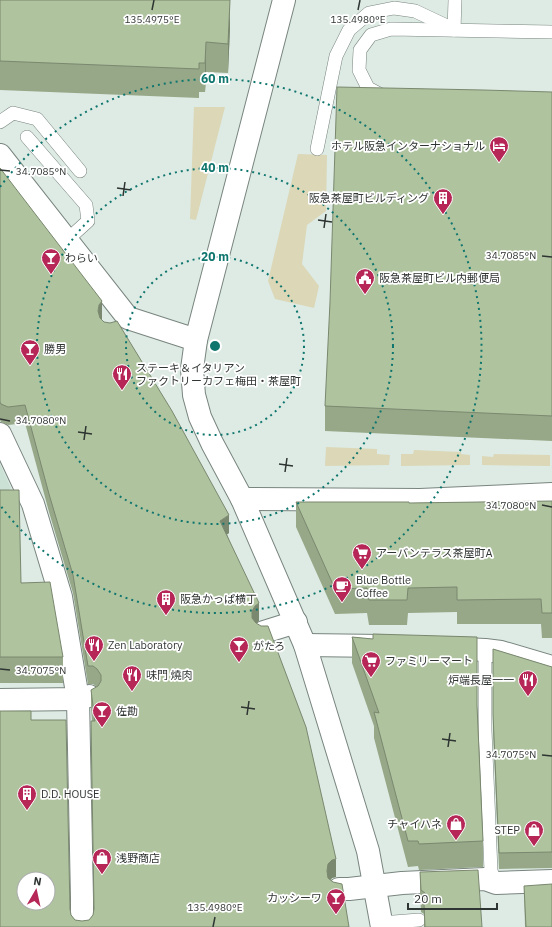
<svg xmlns="http://www.w3.org/2000/svg" width="552" height="927" font-family="'IBM Plex Sans','Noto Sans JP',sans-serif">
<rect width="100%" height="100%" fill="#ddebe4"/>
<path fill="#cce1d6" d="M0,464L11,488L3,496H0Z"/>
<g fill="#dcd7b7">
<path d="M194,107H225L196,220L190,219Z"/>
<path d="M298,154L327,155L326,211L307,225L302,264L319,286L314,308L275,299L268,281Z"/>
<path d="M326,447L377,449V454L390,455L389,465L325,466Z"/>
<path d="M414,450L461,452V454L470,455V465L401,466V454H413Z"/>
<path d="M494,454L550,455V466L482,465V456L493,457Z"/>
</g>
<g fill="none" stroke-linecap="round" stroke-linejoin="round">
<g stroke="#79857f" stroke-width="14">
<g id="service">
<path d="M454,30L455,0"/>
<path d="M383,96L368,88L359,70L360,50L371,35L391,29L552,32"/>
<path d="M0,122L13,113L37,119L80,171"/>
<path d="M27,137L86,205L88,221L67,240"/>
<path d="M317,149L336,56L349,30L369,13L394,8L415,11L449,27"/>
<path d="M485,650V730L491,871L496,883"/>
<path d="M381,923L419,920"/>
</g>
</g>
<g stroke="#79857f" stroke-width="24">
<g id="minor">
<path d="M0,155L128,318L196,340L284,0"/>
<path d="M0,434L33,504L61,597L78,699L82,899V927"/>
<path d="M242,499L420,500L552,494"/>
<path d="M264,632L296,622"/>
<path d="M305,645L382,646"/>
<path d="M446,648L485,650L501,652L552,667"/>
<path d="M0,700L78,699L89,696"/>
<path d="M339,889H349L402,883L485,879L496,883L552,881"/>
</g>
</g>
<g stroke="#79857f" stroke-width="24">
<path id="tertiary" d="M196,340L192,369L194,395L200,417L212,443L242,499L305,645L368,851L382,927"/>
</g>
<use href="#service" stroke="#fff" stroke-width="13"/>
<use href="#minor" stroke="#fff" stroke-width="22"/>
<use href="#tertiary" stroke="#fff" stroke-width="22"/>
</g>
<g fill="#96a888">
<path d="M0,0L230,28L228,73L206,72L205,92H199V98L0,90Z"/>
<path d="M552,92V441L325,431V406Z"/>
<path d="M0,168L102,319V320L229,533L227,534L259,621L256,623L336,877L332,878L331,880L349,927H0L31,720L71,915L75,920L82,921L89,920L93,915L94,910L91,738V721H92L91,708V690L97,687L93,684H88L73,593L49,512L25,423L8,425L1,422L0,420Z"/>
<path d="M0,490L21,583L63,657V683H0Z"/>
<path d="M552,501V638H542L541,624H457V612L408,613L407,625H369L367,613L335,614L296,527V502L409,503Z"/>
<path d="M373,634L477,705L483,841V867L419,870L418,866L408,867L374,738V726L352,663V637L373,639Z"/>
<path d="M493,649L552,667V868L499,869L493,730Z"/>
<path d="M420,872L482,927H424V914L421,912L420,895Z"/>
<path d="M524,886L552,927H525Z"/>
</g>
<g fill="#7a886f">
<path d="M230,0V28L228,73V44Z"/>
<path d="M206,42V72L205,92V63Z"/>
<path d="M102,301V319L99,323L98,311L99,305Z"/>
<path d="M229,515V533L220,539V521Z"/>
<path d="M259,603V621L255,624L252,629V611L255,606Z"/>
<path d="M336,859V877L332,878L328,882L327,871L328,864L332,860Z"/>
</g>
<g fill="#aec39e" stroke="#7a886f" fill-rule="evenodd">
<path d="M0,0H230L228,44L206,42L205,63H199V69L0,61Z"/>
<path d="M337,87L483,90L552,92V416L325,406L330,302Z"/>
<path d="M0,168L102,301L99,305L98,311L100,318L104,322L110,323L117,321L172,411L229,515L220,521L259,603L255,606L252,611V618L256,623L261,626H268L306,727L336,859L332,860L328,864L327,871L328,878L333,882L342,884L349,927H0V711H31V720H66L70,909L71,915L75,920L82,921L89,920L93,915L94,909L91,721H95L91,690L98,686L101,681V675L97,669L93,666H88L73,575L49,494L25,405L8,407L1,404L0,402ZM24,879H48V903H24Z"/>
<path d="M0,490H19L21,583L50,582L63,657H0Z"/>
<path d="M552,501V613H542L541,599L457,600V587L408,588L407,600H369L367,588L335,589L296,502H409V503Z"/>
<path d="M373,634L477,637V705L483,841L419,844L418,841H408L374,712L379,713L352,637L373,639Z"/>
<path d="M493,649L552,667V852L499,853L493,714Z"/>
<path d="M478,870L482,927H425L424,904L426,901L427,897L425,893L421,890L420,872Z"/>
<path d="M552,884V927H526L524,886Z"/>
</g>
<path fill="none" stroke="#2f3532" stroke-width="1.5" d="M152,10L154,0M358,10L360,0M0,170L10,171M117,188L131,190M123,196L125,182M318,220L332,222M324,228L326,214M542,256L552,257M0,419L10,421M78,432L92,434M84,440L86,426M279,464L293,466M285,472L287,458M542,505L552,507M0,669L10,670M241,707L255,709M247,715L249,701M442,739L456,741M448,747L450,733M542,755L552,756M213,927L215,917"/>
<g fill="none" stroke="#0f766e" stroke-width="2" stroke-dasharray="2 4">
<circle cx="215" cy="346" r="89"/>
<circle cx="215" cy="346" r="178"/>
<path d="M0 187A267 267 0 1 1 0 505"/>
</g>
<defs>
<g id="hotel-pin" transform="scale(1)"><path d="M0 17L-7.5 6A9.5 9.5 0 1 1 7.5 6Z" fill="#b62757" stroke="#fff"/><path d="M-6-4.5h1.5V1H6V5H4.5V3h-9V5H-6ZM-4 0a1.8 1.8 0 1 1 3.6 0ZM.5 0V-2.5h3Q6-2.5 6 0Z" fill="#fff"/></g>
<g id="building-pin" transform="scale(1)"><path d="M0 17L-7.5 6A9.5 9.5 0 1 1 7.5 6Z" fill="#b62757" stroke="#fff"/><path d="M-4-6H4V6H1V3H-1V6H-4ZM-2.5-4.3h1.7v1.8h-1.7ZM.8-4.3h1.7v1.8H.8ZM-2.5-1h1.7V.8h-1.7ZM.8-1h1.7V.8H.8Z" fill="#fff"/></g>
<g id="bar-pin" transform="scale(1)"><path d="M0 17L-7.5 6A9.5 9.5 0 1 1 7.5 6Z" fill="#b62757" stroke="#fff"/><path d="M-6-5H6L.8 .8V4.5H3.5V6h-7V4.5H-.8V.8Z" fill="#fff"/></g>
<g id="civic-pin" transform="scale(1)"><path d="M0 17L-7.5 6A9.5 9.5 0 1 1 7.5 6Z" fill="#b62757" stroke="#fff"/><path d="M-.6-6.5H3V-4.5H.6V-3L4-1V1h2V6H-6V1h2V-1L-.6-3ZM-1.2 2.5V6h2.4V2.5Z" fill="#fff"/></g>
<g id="restaurant-pin" transform="scale(1)"><path d="M0 17L-7.5 6A9.5 9.5 0 1 1 7.5 6Z" fill="#b62757" stroke="#fff"/><path d="M-5-6h1v4h1v-4h1v4h1v-4h1v5L-1.5 .5V6h-2V.5L-5-1ZM5-6V6H3V1.5H1.5Q1.5-4 5-6Z" fill="#fff"/></g>
<g id="supermarket-pin" transform="scale(1)"><path d="M0 17L-7.5 6A9.5 9.5 0 1 1 7.5 6Z" fill="#b62757" stroke="#fff"/><path d="M-6-5.5h2.5l.6 2H6L4.5 2H-2.5L-4.4-4H-6ZM-1.5 3.2a1.3 1.3 0 1 0 .1 0ZM3 3.2a1.3 1.3 0 1 0 .1 0Z" fill="#fff"/></g>
<g id="cafe-pin" transform="scale(1)"><path d="M0 17L-7.5 6A9.5 9.5 0 1 1 7.5 6Z" fill="#b62757" stroke="#fff"/><path d="M-5.5-4.5H6V0H3Q3 3.5 0 3.5H-2.5Q-5.5 3.5-5.5 0ZM3-3.2v2h1.7v-2ZM-6 4.5H4V6H-6Z" fill="#fff"/></g>
<g id="shop-pin" transform="scale(1)"><path d="M0 17L-7.5 6A9.5 9.5 0 1 1 7.5 6Z" fill="#b62757" stroke="#fff"/><path d="M-5-2.5h2.3a2.7 3.5 0 0 1 5.4 0H5L5.5 6h-11ZM-1.5-2.5h3a1.5 2.3 0 0 0-3 0Z" fill="#fff"/></g>
</defs>
<g fill-rule="evenodd">
<use href="#hotel-pin" x="499" y="146"/>
<use href="#building-pin" x="443" y="198"/>
<use href="#bar-pin" x="51" y="258"/>
<use href="#civic-pin" x="365" y="278"/>
<use href="#bar-pin" x="30" y="349"/>
<use href="#restaurant-pin" x="122" y="374"/>
<use href="#supermarket-pin" x="362" y="553"/>
<use href="#cafe-pin" x="342" y="586"/>
<use href="#building-pin" x="166" y="599"/>
<use href="#restaurant-pin" x="94" y="645"/>
<use href="#bar-pin" x="239" y="646"/>
<use href="#supermarket-pin" x="371" y="661"/>
<use href="#restaurant-pin" x="132" y="675"/>
<use href="#restaurant-pin" x="528" y="680"/>
<use href="#bar-pin" x="102" y="711"/>
<use href="#building-pin" x="27" y="794"/>
<use href="#shop-pin" x="456" y="824"/>
<use href="#shop-pin" x="534" y="830"/>
<use href="#shop-pin" x="102" y="858"/>
<use href="#bar-pin" x="336" y="898"/>
</g>
<g text-anchor="middle" dominant-baseline="central" stroke-width="3.5" stroke-linejoin="round" paint-order="stroke">
<g font-size="11" fill="#2f3532" stroke="#fff" text-anchor="start">
<text x="485" y="146" text-anchor="end">ホテル阪急インターナショナル</text>
<text x="429" y="198" text-anchor="end">阪急茶屋町ビルディング</text>
<text x="65" y="258">わらい</text>
<text x="379" y="278">阪急茶屋町ビル内郵便局</text>
<text x="44" y="349">勝男</text>
<text x="136" y="368">ステーキ＆イタリアン<tspan x="136" dy="13">ファクトリーカフェ梅田・茶屋町</tspan></text>
<text x="376" y="553">アーバンテラス茶屋町A</text>
<text x="356" y="580">Blue Bottle<tspan x="356" dy="13">Coffee</tspan></text>
<text x="180" y="599">阪急かっぱ横丁</text>
<text x="108" y="645">Zen Laboratory</text>
<text x="253" y="646">がたろ</text>
<text x="385" y="661">ファミリーマート</text>
<text x="146" y="675">味門 燒肉</text>
<text x="514" y="680" text-anchor="end">炉端長屋一一</text>
<text x="116" y="711">佐勘</text>
<text x="41" y="794">D.D. HOUSE</text>
<text x="442" y="824" text-anchor="end">チャイハネ</text>
<text x="520" y="830" text-anchor="end">STEP</text>
<text x="116" y="858">浅野商店</text>
<text x="322" y="898" text-anchor="end">カッシーワ</text>
</g>
</g>
<g font-size="10" text-anchor="middle" fill="#2f3532" stroke="#fff" stroke-width="3.5" stroke-linejoin="round" paint-order="stroke">
<text x="152" y="23">135.4975°E</text>
<text x="358" y="23">135.4980°E</text>
<text x="41" y="175">34.7085°N</text>
<text x="511" y="259">34.7085°N</text>
<text x="41" y="424">34.7080°N</text>
<text x="511" y="509">34.7080°N</text>
<text x="41" y="674">34.7075°N</text>
<text x="511" y="758">34.7075°N</text>
<text x="215" y="911">135.4980°E</text>
</g>
<circle cx="215" cy="346" r="6" fill="#0f766e" stroke="#fff" stroke-width="2"/>
<g font-size="12" text-anchor="middle" font-weight="bold" fill="#0f766e" stroke="#fff" stroke-width="3.5" stroke-linejoin="round" paint-order="stroke">
<text x="215" y="83">60 m</text>
<text x="215" y="172">40 m</text>
<text x="215" y="261">20 m</text>
</g>
<g transform="translate(36 891) rotate(9)"><circle r="19" fill="#ffffff" stroke="#acaead"/>
<path d="M0-3L7 15L0 10L-7 15Z" fill="#b62757"/>
<text y="-6" font-size="11" font-weight="bold" text-anchor="middle" fill="#2f3532">N</text>
</g>
<path d="M408 903v6h89v-6" fill="none" stroke="#2f3532" stroke-width="2"/>
<text x="414" y="903" font-size="12" fill="#2f3532" stroke="#ffffff" stroke-width="3" paint-order="stroke">20 m</text>
</svg>
